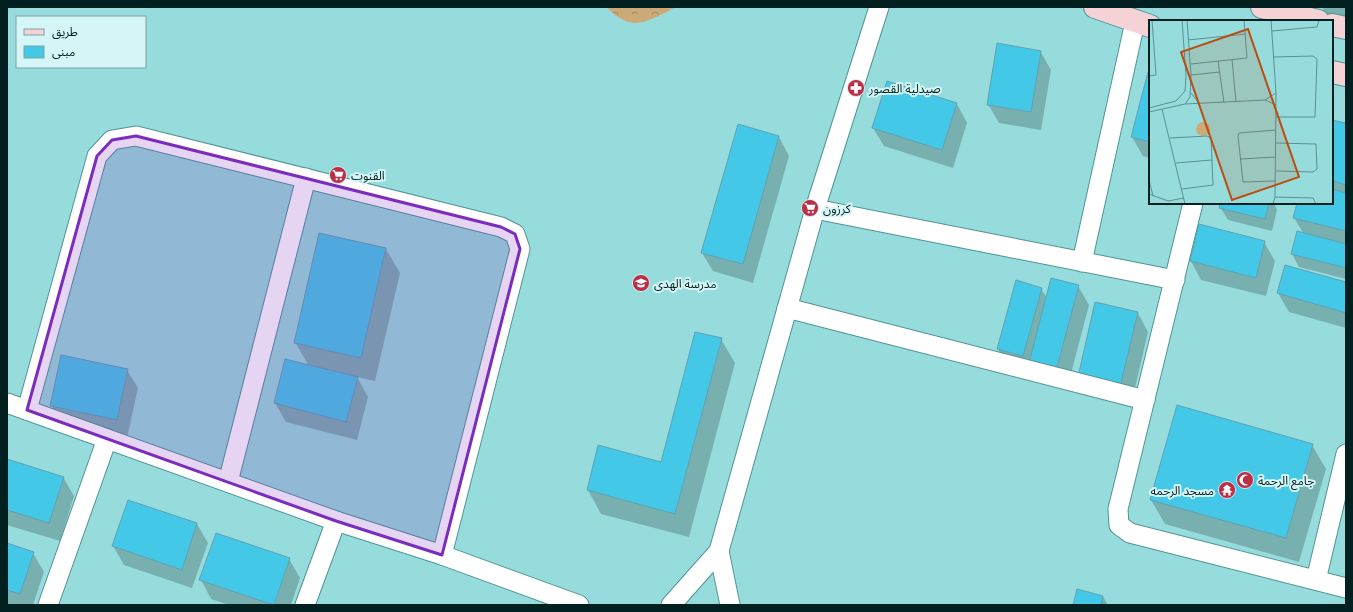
<svg xmlns="http://www.w3.org/2000/svg" width="1353" height="612" font-family="'Playfair Display','Noto Sans Arabic',serif">
<defs>
<pattern id="forest-crowns" width="20" height="18" patternUnits="userSpaceOnUse"><rect width="20" height="18" fill="#ca7"/><path d="M2 6a3 3 0 1 1 6 0M12 15a3 3 0 1 1 6 0" fill="none" stroke="#a38a61"/></pattern>
</defs>
<rect width="100%" height="100%" fill="#96dcdd"/>
<path fill="url(#forest-crowns)" d="M607,7H675C667,13 643,24 633,23C624,22 612,14 607,7Z"/>
<g fill="#0003">
<path d="M1322,7H1346V19L1326,14Z"/>
<path d="M1040,51L1051,70L1041,130L999,123L988,104Z"/>
<path d="M1150,74V158L1143,156L1132,137Z"/>
<path d="M957,104L967,123L953,168L884,146L873,128Z"/>
<path d="M1332,121L1346,124V279L1299,267L1292,254L1304,234L1294,218L1298,203H1332Z"/>
<path d="M779,137L789,156L753,283L713,271L702,253Z"/>
<path d="M1221,203H1274L1277,210L1272,231L1228,220L1220,207Z"/>
<path d="M1264,242L1275,261L1266,296L1201,280L1191,261Z"/>
<path d="M386,249L400,273L375,381L357,377L368,397L357,440L286,422L275,403L309,366L295,342Z"/>
<path d="M1346,283V328L1289,312L1278,293Z"/>
<path d="M1078,286L1089,305L1067,389L1005,362L998,349L1041,289L1047,298Z"/>
<path d="M1138,313L1148,332L1131,405L1079,376Z"/>
<path d="M721,339L735,363L689,537L601,514L588,490L599,446L662,463Z"/>
<path d="M127,370L138,388L127,438L62,424L51,405Z"/>
<path d="M1312,445L1326,469L1299,562L1165,524L1151,500Z"/>
<path d="M7,460L63,477L74,496L60,541L7,525Z"/>
<path d="M128,501L197,524L208,543L192,588L124,565L113,546Z"/>
<path d="M7,544L33,553L44,572L33,605L7,604Z"/>
<path d="M289,559L300,578L291,605H229L211,599L201,580Z"/>
<path d="M1103,597L1108,605H1074Z"/>
</g>
<g fill="#44c8e7" stroke="#62a1b2">
<path d="M997,43L1041,51L1031,112L987,105Z"/>
<path d="M1148,72L1150,73V142L1131,137Z"/>
<path d="M887,81L957,103L942,150L872,128Z"/>
<path d="M1332,120L1346,123V185L1332,181Z"/>
<path d="M738,124L779,136L743,264L701,253Z"/>
<path d="M1332,189L1346,193V231L1293,218L1297,203H1332Z"/>
<path d="M1220,203H1269L1265,219L1219,208Z"/>
<path d="M1199,224L1265,241L1256,278L1190,261Z"/>
<path d="M1297,231L1346,244V268L1291,254Z"/>
<path d="M319,233L386,248L361,358L294,343Z"/>
<path d="M1285,265L1346,282V313L1277,293Z"/>
<path d="M1051,278L1079,285L1056,371L1029,363Z"/>
<path d="M1016,280L1042,288L1023,356L997,349Z"/>
<path d="M1095,302L1138,312L1120,387L1078,377Z"/>
<path d="M695,332L722,338L675,514L587,490L598,445L661,462Z"/>
<path d="M61,355L128,369L117,420L50,406Z"/>
<path d="M285,359L358,377L346,422L274,403Z"/>
<path d="M1177,405L1313,444L1286,538L1150,500Z"/>
<path d="M7,459L64,477L49,523L7,510Z"/>
<path d="M128,500L197,523L182,570L112,546Z"/>
<path d="M216,533L290,558L274,605L199,580Z"/>
<path d="M7,543L34,552L20,594L7,590Z"/>
<path d="M1077,589L1103,596L1101,605H1073Z"/>
</g>
<g fill="none" stroke-linecap="round" stroke-linejoin="round">
<g stroke="#509495" stroke-width="21">
<g id="minor">
<path d="M1193,203L1118,509L1119,525L1130,533L1346,588"/>
<path d="M815,209L1175,280"/>
<path d="M1082,262L1135,22"/>
<path d="M787,308L1145,400"/>
<path d="M7,403L336,521L442,555L579,605"/>
<path d="M27,410L97,156L112,140L136,136L501,227L515,234L520,249L442,555"/>
<path d="M228,482L306,178"/>
<path d="M719,551L730,605"/>
<path d="M1316,580L1346,454"/>
<path d="M48,605L107,439"/>
<path d="M305,605L336,521"/>
<path d="M671,605L719,551L815,209L879,7"/>
</g>
</g>
<g stroke="#509495" stroke-width="24">
<g id="secondary">
<path d="M1095,7L1150,26"/>
<path d="M1262,7L1318,21"/>
<path d="M1332,25L1346,28"/>
<path d="M1332,72L1346,75"/>
</g>
</g>
<use href="#minor" stroke="#fff" stroke-width="19"/>
<use href="#secondary" stroke="#f4d2d5" stroke-width="22"/>
</g>
<path fill="#7b2cbf" fill-opacity="0.2" stroke="#7b2cbf" stroke-width="3" stroke-linejoin="round" d="M136,136L501,227L515,234L520,249L442,555L336,521L27,410L97,156L112,140Z"/>
<defs>
<g id="pharmacy-disc" transform="scale(0.9)"><circle r="9.5" fill="#be2d46" stroke="#d4f6f6"/><path d="M-2-6h4v4h4v4h-4v4h-4v-4h-4v-4h4Z" fill="#fff"/></g>
<g id="supermarket-disc" transform="scale(0.9)"><circle r="9.5" fill="#be2d46" stroke="#d4f6f6"/><path d="M-6-5.5h2.5l.6 2H6L4.5 2H-2.5L-4.4-4H-6ZM-1.5 3.2a1.3 1.3 0 1 0 .1 0ZM3 3.2a1.3 1.3 0 1 0 .1 0Z" fill="#fff"/></g>
<g id="school-disc" transform="scale(0.9)"><circle r="9.5" fill="#be2d46" stroke="#d4f6f6"/><path d="M0-5L7-2L0 1L-7-2ZM-4 1L0 2.5L4 1V4Q0 6-4 4Z" fill="#fff"/></g>
<g id="mosque-disc" transform="scale(0.9)"><circle r="9.5" fill="#be2d46" stroke="#d4f6f6"/><path d="M3.5-4.9A6 6 0 1 0 3.5 4.9A5 5 0 1 1 3.5-4.9Z" fill="#fff"/></g>
<g id="temple-disc" transform="scale(0.9)"><circle r="9.5" fill="#be2d46" stroke="#d4f6f6"/><path d="M0-6L5-2H3V0L6.5 2.5H4V6H1.5V3h-3V6H-4V2.5H-6.5L-3 0V-2H-5Z" fill="#fff"/></g>
</defs>
<g fill-rule="evenodd">
<use href="#pharmacy-disc" x="856" y="88"/>
<use href="#supermarket-disc" x="338" y="175"/>
<use href="#supermarket-disc" x="810" y="208"/>
<use href="#school-disc" x="641" y="283"/>
<use href="#mosque-disc" x="1245" y="480"/>
<use href="#temple-disc" x="1227" y="490"/>
</g>
<g text-anchor="middle" dominant-baseline="central" stroke-width="4" stroke-linejoin="round" paint-order="stroke">
<g font-size="12" fill="#032020" stroke="#d4f6f6" text-anchor="start">
<text x="869" y="88">صيدلية القصور</text>
<text x="351" y="175">القنوت</text>
<text x="823" y="208">كرزون</text>
<text x="654" y="283">مدرسة الهدى</text>
<text x="1258" y="480">جامع الرحمة</text>
<text x="1214" y="490" text-anchor="end">مسجد الرحمه</text>
</g>
</g>
<g transform="translate(1149 20)">
<rect width="184" height="184" fill="#96dcdd"/>
<path d="M47 109a7 7 0 1 1 14 0a7 7 0 1 1-14 0Z" fill="#ca7"/>
<path fill="none" stroke="#5b9191" stroke-width="1" d="M122,0L127,73L126,177L124,184M123,11L168,7L170,0M39,20L97,14M124,37L164,36L168,39L166,97H127M83,39L87,82M69,41L75,83M42,44L98,38L95,0M42,55L71,52M0,56L7,55L3,0M42,73L50,83M116,80L127,73M36,84L116,80L127,85M0,88L27,81L36,71L37,56L33,0M13,89L36,184M0,92L36,84L41,77L42,55L38,0M21,118L58,116L62,118L64,165L33,169M91,139L127,137M27,143L63,140M127,151L164,152L168,149L167,124L127,123M0,160L4,176M127,161L94,162L89,116L90,113L127,110M0,174L19,181L35,178M126,177L164,178L167,184"/>
<path fill="#ba4e10" fill-opacity="0.15" stroke="#ba4e10" stroke-width="2" d="M99,9L150,157L83,180L32,32Z"/>
<rect width="184" height="184" fill="none" stroke="#032020" stroke-width="2"/>
</g>
<rect width="1353" height="612" fill="none" stroke="#032020" stroke-width="16"/>
<rect x="16" y="16" width="130" height="52" fill="#d4f6f6" stroke="#80a0a0"/>
<rect x="24" y="29" width="20" height="6" fill="#f4d2d5" stroke="#80a0a0"/>
<text x="52" y="36" font-size="12" fill="#032020">طريق</text>
<rect x="24" y="46" width="20" height="12" fill="#44c8e7" stroke="#80a0a0"/>
<text x="52" y="56" font-size="12" fill="#032020">مبنى</text>
</svg>
